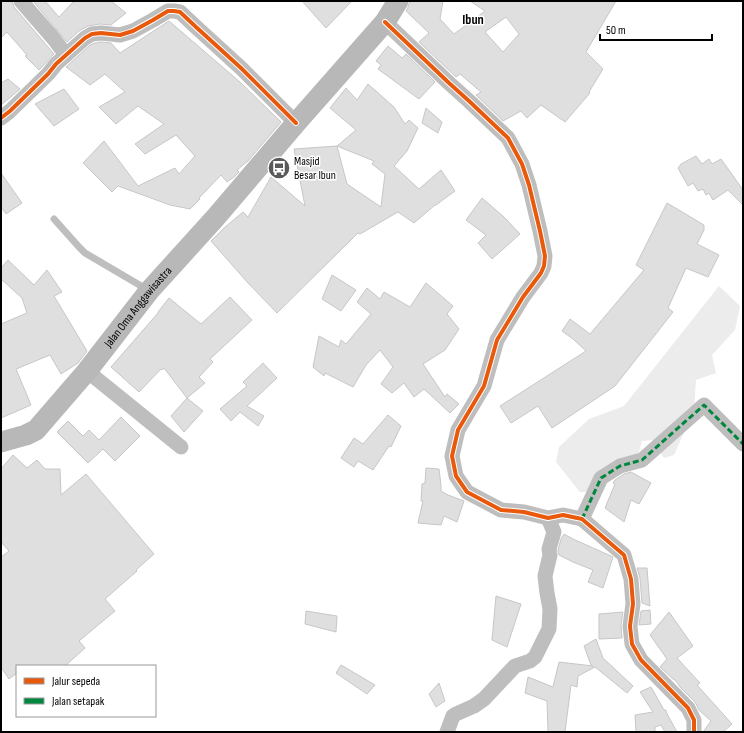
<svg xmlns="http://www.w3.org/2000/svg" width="744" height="733" font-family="'Sofia Sans Condensed',sans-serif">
<rect width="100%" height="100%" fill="#fff"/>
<path fill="#ececec" d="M719,286L740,306L735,330L712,355L716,373L696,380L694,410L674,455L664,458L652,440L642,441L635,466L588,492H580L556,462L559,447L589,419L624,406Z"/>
<g fill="#dfdfdf" stroke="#c7c7c7" fill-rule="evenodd">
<path d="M1,1H12L14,7L54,54L39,70L25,56L27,55L7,32L1,38Z"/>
<path d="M33,1H45L59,17L74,1H111L126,13L111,25L100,24L88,26L79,31L67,42Z"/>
<path d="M302,1H352L326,28Z"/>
<path d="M410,1H443L440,19L454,34L485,11L470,1H616L586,52L603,69L589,92L590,93L565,122L541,105L527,118L521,111L503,121L476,95L481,92L460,74L456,77L419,42L429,33L406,11L408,7ZM506,17L519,34L503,52L485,32Z"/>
<path d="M169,21L240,82L281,122L248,161L237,170L239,172L234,177L227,182L221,175L199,198L200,199L190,209L170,205L118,186L112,192L83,163L104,141L138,186L175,168L179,174L195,156L176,135L145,154L135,144L164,124L138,106L116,124L99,107L125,92L105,74L90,85L66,67L90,45L95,43L101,42L111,43L120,53Z"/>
<path d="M388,46L402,58L406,54L435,82L419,99L378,69L381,65L376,61Z"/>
<path d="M8,79L20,89L12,96L1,105V83Z"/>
<path d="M368,84L394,107L405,124L409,120L418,128L407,151L394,166L419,189L441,170L455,191L436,205H435L414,223L398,212L360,234L358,233L277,313L248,283L211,241L224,228L243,212L248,217L271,177L305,206L294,149L337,146L356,130L330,108L346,88L357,100ZM337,146L374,161L372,164L385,174L381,207L347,184Z"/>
<path d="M64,89L79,109L54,126L35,104Z"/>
<path d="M426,108L442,122L438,133L422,123Z"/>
<path d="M696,156L702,164L709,159L712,164L721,159L743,190V205L728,190L713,200L709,193L706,195L703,189L698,191L693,183L688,186L678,168L681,164Z"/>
<path d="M1,173L22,203L6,214L1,207Z"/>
<path d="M482,198L504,217L520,234L492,259L478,243L486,235L466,220Z"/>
<path d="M667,203L704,225V230L697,244L719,255L708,277L686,268L668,308L673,312L615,386L552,428L538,406L511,423L500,406L586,351L573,339L562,331L570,319L590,334L644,270L636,265Z"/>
<path d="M8,260L34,285L47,270L62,292L54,296L87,351L78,363L61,374L50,355L16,369L31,405L1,418V324L27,313L22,298L1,279V268Z"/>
<path d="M332,275L356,290L341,311L322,299Z"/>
<path d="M426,283L453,306L447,314L459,329L445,350L423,364L445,397L447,394L459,404L450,413L424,389L414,397L404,383L392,393L381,384L393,367L380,350L366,365L353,387L325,373L324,376L313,367L319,336L339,347L341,340L346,344L371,314L357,302L367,288L380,299L384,292L410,307Z"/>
<path d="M230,297L252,320L210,359L213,362L199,377L205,383L187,398L164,368L162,370L161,369L139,392L111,367L158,313V312L169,298L201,324Z"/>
<path d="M263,363L277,378L247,406L264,416L258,426L240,412L231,421L220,409L247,386L243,382Z"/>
<path d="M187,398L203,411L184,432L171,416Z"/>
<path d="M388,415L401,426L391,447L389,446L373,470L358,461L354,467L341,458L354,438L363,444Z"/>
<path d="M121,417L140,436L115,461L103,449L88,463L57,432L68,421L83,436L89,430L99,440Z"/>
<path d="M13,455L27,468L37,460L45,469H60L61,495L86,474L154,554L136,570L137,571L105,599L115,611L79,641L85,648L65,666H17V673L9,679L1,667V557L9,551L1,542V469Z"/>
<path d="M426,468L439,469L441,485V491L448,495L464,501L457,522L444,516L441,525L418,523L423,501H421L422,484L425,483Z"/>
<path d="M631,472L651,483L639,504L631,500L624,522L605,508L615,484L613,483L615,480L624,474Z"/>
<path d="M564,534L573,539L611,556L613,557L603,588L588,582L593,570L573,562L559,555L558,550L561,539Z"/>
<path d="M637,568H647L650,606L642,603L640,578Z"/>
<path d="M496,596L521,604L507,647L492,640Z"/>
<path d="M650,610L651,624L639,625L641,611Z"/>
<path d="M306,611L337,616L336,632L305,624Z"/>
<path d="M623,612L621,625L622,638L599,639V614Z"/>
<path d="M669,612L693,646L677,658L700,683L697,685L732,724L723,732H703L711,721L699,710L695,702L680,687L676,681L673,679L660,667L667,659L650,635Z"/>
<path d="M596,639L603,658L633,686L627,693L595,667L578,676L577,687L571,685L565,732H548L547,701L525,693L528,677L553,687L559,662L593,666L591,665L584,646Z"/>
<path d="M341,665L375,685L367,694L336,673Z"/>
<path d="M439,683L445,701L436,707L429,694Z"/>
<path d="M651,687L664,710H666V712L677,732H665L661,725L655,727V732H636L635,715L653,712L640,692Z"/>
</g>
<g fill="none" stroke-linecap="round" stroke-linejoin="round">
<path stroke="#bebebe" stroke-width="7" d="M54,219L79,247L85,253L148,290"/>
<g stroke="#bebebe" stroke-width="15">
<path d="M21,1L54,39L66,55"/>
<path d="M385,22L449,83L469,101L508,138L522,164L529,185L540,231L545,256L544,266L541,273L523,297L497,340L484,386L458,430L452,456L456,476L467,492L501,510L524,512L548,518L563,515L582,519L624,555L631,579L633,604L630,626L632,644L641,660L688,708L694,720V732"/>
<path d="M1,118L10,111L48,74L56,64L85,38L92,34L101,33L120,35L133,31L153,20L168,11H174L180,12L196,27L241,68L296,123"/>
<path d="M87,371L181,447"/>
<path d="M582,519L601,478L620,466L642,460L704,405L743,444"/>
<path d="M447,732L453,716L456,714L474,706L484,699L515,666L530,661L535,657L549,629L550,609L547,593L545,576L550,555L549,549L554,532L548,518"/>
</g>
<path stroke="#b8b8b8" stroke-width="21" id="s1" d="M1,442L26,435L36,430L87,371L149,291L216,217L296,123L385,22L398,1"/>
<path stroke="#00873e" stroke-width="3" stroke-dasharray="6 3" stroke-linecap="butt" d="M582,519L601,478L620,466L642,460L704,405L743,444"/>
<g stroke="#fff" stroke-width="6">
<g id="cycleway">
<path d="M385,22L449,83L469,101L508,138L522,164L529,185L540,231L545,256L544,266L541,273L523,297L497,340L484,386L458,430L452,456L456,476L467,492L501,510L524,512L548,518L563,515L582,519L624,555L631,579L633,604L630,626L632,644L641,660L688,708L694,720V732"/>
<path d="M1,118L10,111L48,74L56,64L85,38L92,34L101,33L120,35L133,31L153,20L168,11H174L180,12L196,27L241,68L296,123"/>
</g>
</g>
<use href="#cycleway" stroke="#e8590c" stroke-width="4"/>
</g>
<defs>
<g id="bus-disc" transform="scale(1.15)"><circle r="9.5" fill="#595959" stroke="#fff"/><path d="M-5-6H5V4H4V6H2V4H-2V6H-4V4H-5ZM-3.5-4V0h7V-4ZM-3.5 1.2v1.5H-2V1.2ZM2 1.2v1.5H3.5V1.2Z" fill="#fff"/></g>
</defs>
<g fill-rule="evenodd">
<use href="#bus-disc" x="279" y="168"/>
</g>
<g text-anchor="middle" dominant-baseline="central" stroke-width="3" stroke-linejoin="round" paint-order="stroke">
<g font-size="12" fill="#000" stroke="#fff" text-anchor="start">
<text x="294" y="161">Masjid<tspan x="294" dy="14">Besar Ibun</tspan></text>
</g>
<g font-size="12" fill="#000" stroke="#fff">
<text stroke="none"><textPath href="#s1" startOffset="197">Jalan Oma Anggawisastra</textPath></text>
</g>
<g font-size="14" font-weight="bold" fill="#000" stroke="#fff">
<text x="473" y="19">Ibun</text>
</g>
</g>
<rect width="744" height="733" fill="none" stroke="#000000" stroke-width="4"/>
<rect x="16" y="665" width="140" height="52" fill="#ffffff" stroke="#999999"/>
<rect x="24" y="678" width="20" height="6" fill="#e8590c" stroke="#999999"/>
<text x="52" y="685" font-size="12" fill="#000000">Jalur sepeda</text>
<rect x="24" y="698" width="20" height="6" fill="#00873e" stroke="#999999"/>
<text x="52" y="705" font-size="12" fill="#000000">Jalan setapak</text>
<path d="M600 34v6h112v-6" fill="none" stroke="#000000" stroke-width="2"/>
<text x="606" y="34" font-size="12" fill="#000000" stroke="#ffffff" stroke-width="3" paint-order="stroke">50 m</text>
</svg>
